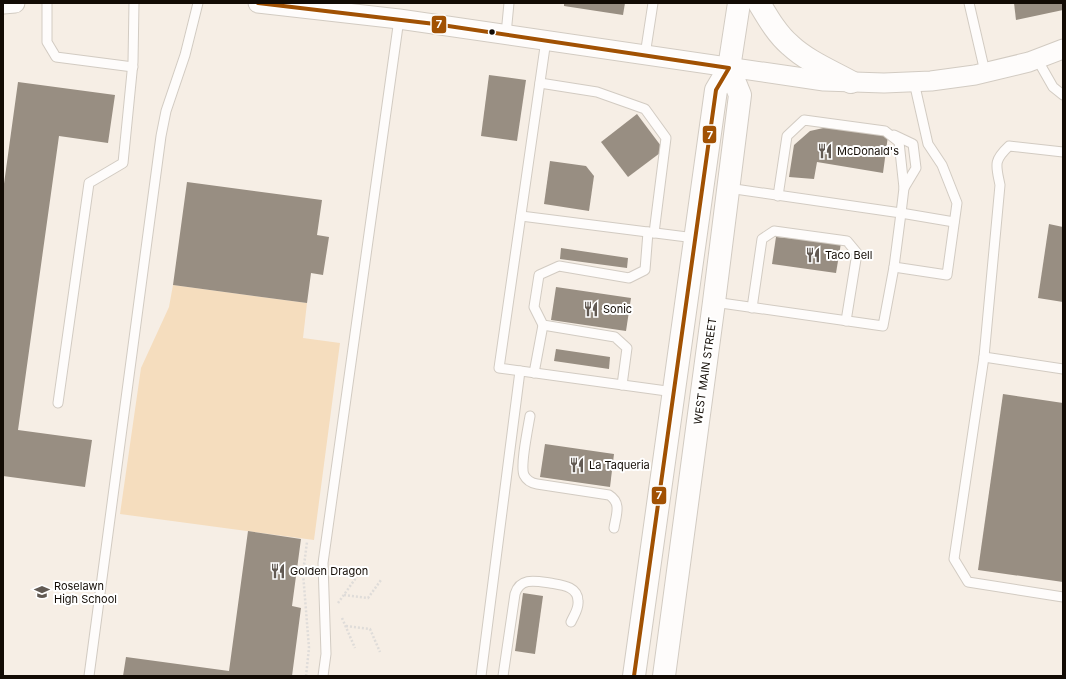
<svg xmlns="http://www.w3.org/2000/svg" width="1066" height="679" font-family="Inter,sans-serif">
<rect width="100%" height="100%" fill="#f6eee5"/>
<path fill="#f5ddbe" d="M173,285L307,303L303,338L340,343L314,540L120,514L141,368L169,307Z"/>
<g fill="#988e82">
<path d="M564,3H625L623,15L564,6Z"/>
<path d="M1014,3H1063V10L1016,20Z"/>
<path d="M489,75L526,80L517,141L481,136Z"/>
<path d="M18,82L115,95L108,143L59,136L18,430L92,440L85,487L3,476V191Z"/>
<path d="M637,114L664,150L628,177L601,142Z"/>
<path d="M828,127L888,136L883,173L817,162L814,179L789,177L794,145L810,131Z"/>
<path d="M550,161L586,166L594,176L589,211L544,204Z"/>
<path d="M187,182L322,200L317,235L329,237L323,275L311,273L307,303L173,285Z"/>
<path d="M1049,224L1063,227V302L1038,298Z"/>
<path d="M776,237L841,243L836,273L772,264Z"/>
<path d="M561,248L628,258L627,268L560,259Z"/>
<path d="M556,287L631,298L626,331L551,320Z"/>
<path d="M556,349L610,357L609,369L554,361Z"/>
<path d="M1003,394L1063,403V582L978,570Z"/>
<path d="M545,444L614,454L610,487L540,477Z"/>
<path d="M248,531L301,539L292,606L301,608L292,676H123L126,657L229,671Z"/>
<path d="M523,593L543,596L535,654L515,651Z"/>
</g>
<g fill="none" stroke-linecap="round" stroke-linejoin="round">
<g stroke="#d2cbc2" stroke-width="11">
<g id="service">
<path d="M47,3V42L56,57L133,67"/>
<path d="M969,3L985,72"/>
<path d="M506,34L509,3"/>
<path d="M546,40L499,368L674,392"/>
<path d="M645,55L653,3"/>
<path d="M1037,59L1053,87L1063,95"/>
<path d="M540,83L597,92L645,109L666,138L654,233"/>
<path d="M894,135L913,144L916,168L904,188"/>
<path d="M1063,152L1009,146C993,161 996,165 1000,185L984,357L954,559L968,582L1063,597"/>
<path d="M778,196L787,136L804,120L885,131L899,142L904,188L901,213L954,222"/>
<path d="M521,216L695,238"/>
<path d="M894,267L947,275L957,203L942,165L928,144L914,82"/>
<path d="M714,302L883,326L894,267L901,213L728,188"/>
<path d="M752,308L762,239L774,231L847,241L857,253L846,321"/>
<path d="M984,357L1063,369"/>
<path d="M534,373L543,325"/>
<path d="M622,385L627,348L615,337L543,325L534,307L539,275L559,266L629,278L645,270L648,232"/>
<path d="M58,403L89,183L123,163L133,62L134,3"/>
<path d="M530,416C528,428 520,466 524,475C527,481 531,483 537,484L609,495C622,503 616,515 614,528"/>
<path d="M89,676L161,136L166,111L185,55L198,3"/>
<path d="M323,676L326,654L323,563L399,19"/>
<path d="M481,676L520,371"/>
<path d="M503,676L515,594C520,577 536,581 550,583C561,585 578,586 578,601C579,609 574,615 571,622"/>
</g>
</g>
<g stroke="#d2cbc2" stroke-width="21">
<g id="minor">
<path d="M258,3L399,19L824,81L884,83L931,81L975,75L1029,62L1063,49"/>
<path d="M3,4L15,3"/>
</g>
</g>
<g stroke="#d2cbc2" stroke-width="24">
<g id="primary">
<path d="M759,3C768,18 777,34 790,45C807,61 831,71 851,82"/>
<path d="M634,676L716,90L729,68L739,3"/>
<path d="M664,676L714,302L740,95L729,68"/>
</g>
</g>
<g stroke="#dfdcd9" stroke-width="2.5" stroke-dasharray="2 2" stroke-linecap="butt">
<path d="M344,595L368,598L381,580"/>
<path d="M338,603L358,575"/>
<path d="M342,618L355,648"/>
<path d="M346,626L370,629L380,652"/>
<path d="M306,676L309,648L303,573L307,542"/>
</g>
<use href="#service" stroke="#fefcfb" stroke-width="9"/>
<use href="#minor" stroke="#fefcfb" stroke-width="19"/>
<use href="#primary" stroke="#fefcfb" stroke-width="22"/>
<g stroke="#fff" stroke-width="7">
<path id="bus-1" d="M258,3L435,24L729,68L716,90L634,676"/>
</g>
<use href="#bus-1" stroke="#a15103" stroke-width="4"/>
</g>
<defs>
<g id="restaurant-bare" transform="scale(1.2)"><path d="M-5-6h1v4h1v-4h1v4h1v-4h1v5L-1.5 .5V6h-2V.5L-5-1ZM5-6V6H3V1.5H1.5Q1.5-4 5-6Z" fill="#625a53" stroke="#fff" stroke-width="2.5" paint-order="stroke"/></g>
<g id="school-bare" transform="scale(1.2)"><path d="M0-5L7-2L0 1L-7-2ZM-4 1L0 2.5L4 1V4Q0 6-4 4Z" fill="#625a53" stroke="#fff" stroke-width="2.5" paint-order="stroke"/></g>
</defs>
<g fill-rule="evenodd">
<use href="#restaurant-bare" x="825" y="151"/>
<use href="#restaurant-bare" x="813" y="255"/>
<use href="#restaurant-bare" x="591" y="309"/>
<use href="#restaurant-bare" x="577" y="465"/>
<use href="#restaurant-bare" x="278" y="571"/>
<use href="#school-bare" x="42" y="592"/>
</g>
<circle fill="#120b04" stroke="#fff" stroke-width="1.5" cx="492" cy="32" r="3.5"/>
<g text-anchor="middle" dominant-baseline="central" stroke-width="4" stroke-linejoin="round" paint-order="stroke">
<g font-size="11" fill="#120b04" stroke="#fff" text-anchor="start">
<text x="837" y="151">McDonald's</text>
<text x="825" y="255">Taco Bell</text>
<text x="603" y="309">Sonic</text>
<text x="589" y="465">La Taqueria</text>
<text x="290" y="571">Golden Dragon</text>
<text x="54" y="586">Roselawn<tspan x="54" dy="13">High School</tspan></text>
</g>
<g font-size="11" fill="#120b04" stroke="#fff">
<text transform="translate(705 371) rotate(-82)">WEST MAIN STREET</text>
</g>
</g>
<g stroke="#fff" stroke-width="1.5">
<rect x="431" y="15" width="16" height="19" rx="4" fill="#a15103"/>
<rect x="702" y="125" width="15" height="19" rx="4" fill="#a15103"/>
<rect x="651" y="486" width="16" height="19" rx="4" fill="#a15103"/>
</g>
<g font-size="11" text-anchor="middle" font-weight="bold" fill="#fff">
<text x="439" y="28">7</text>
<text x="710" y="139">7</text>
<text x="659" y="499">7</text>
</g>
<rect width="1066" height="679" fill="none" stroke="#120b04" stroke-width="8"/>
</svg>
